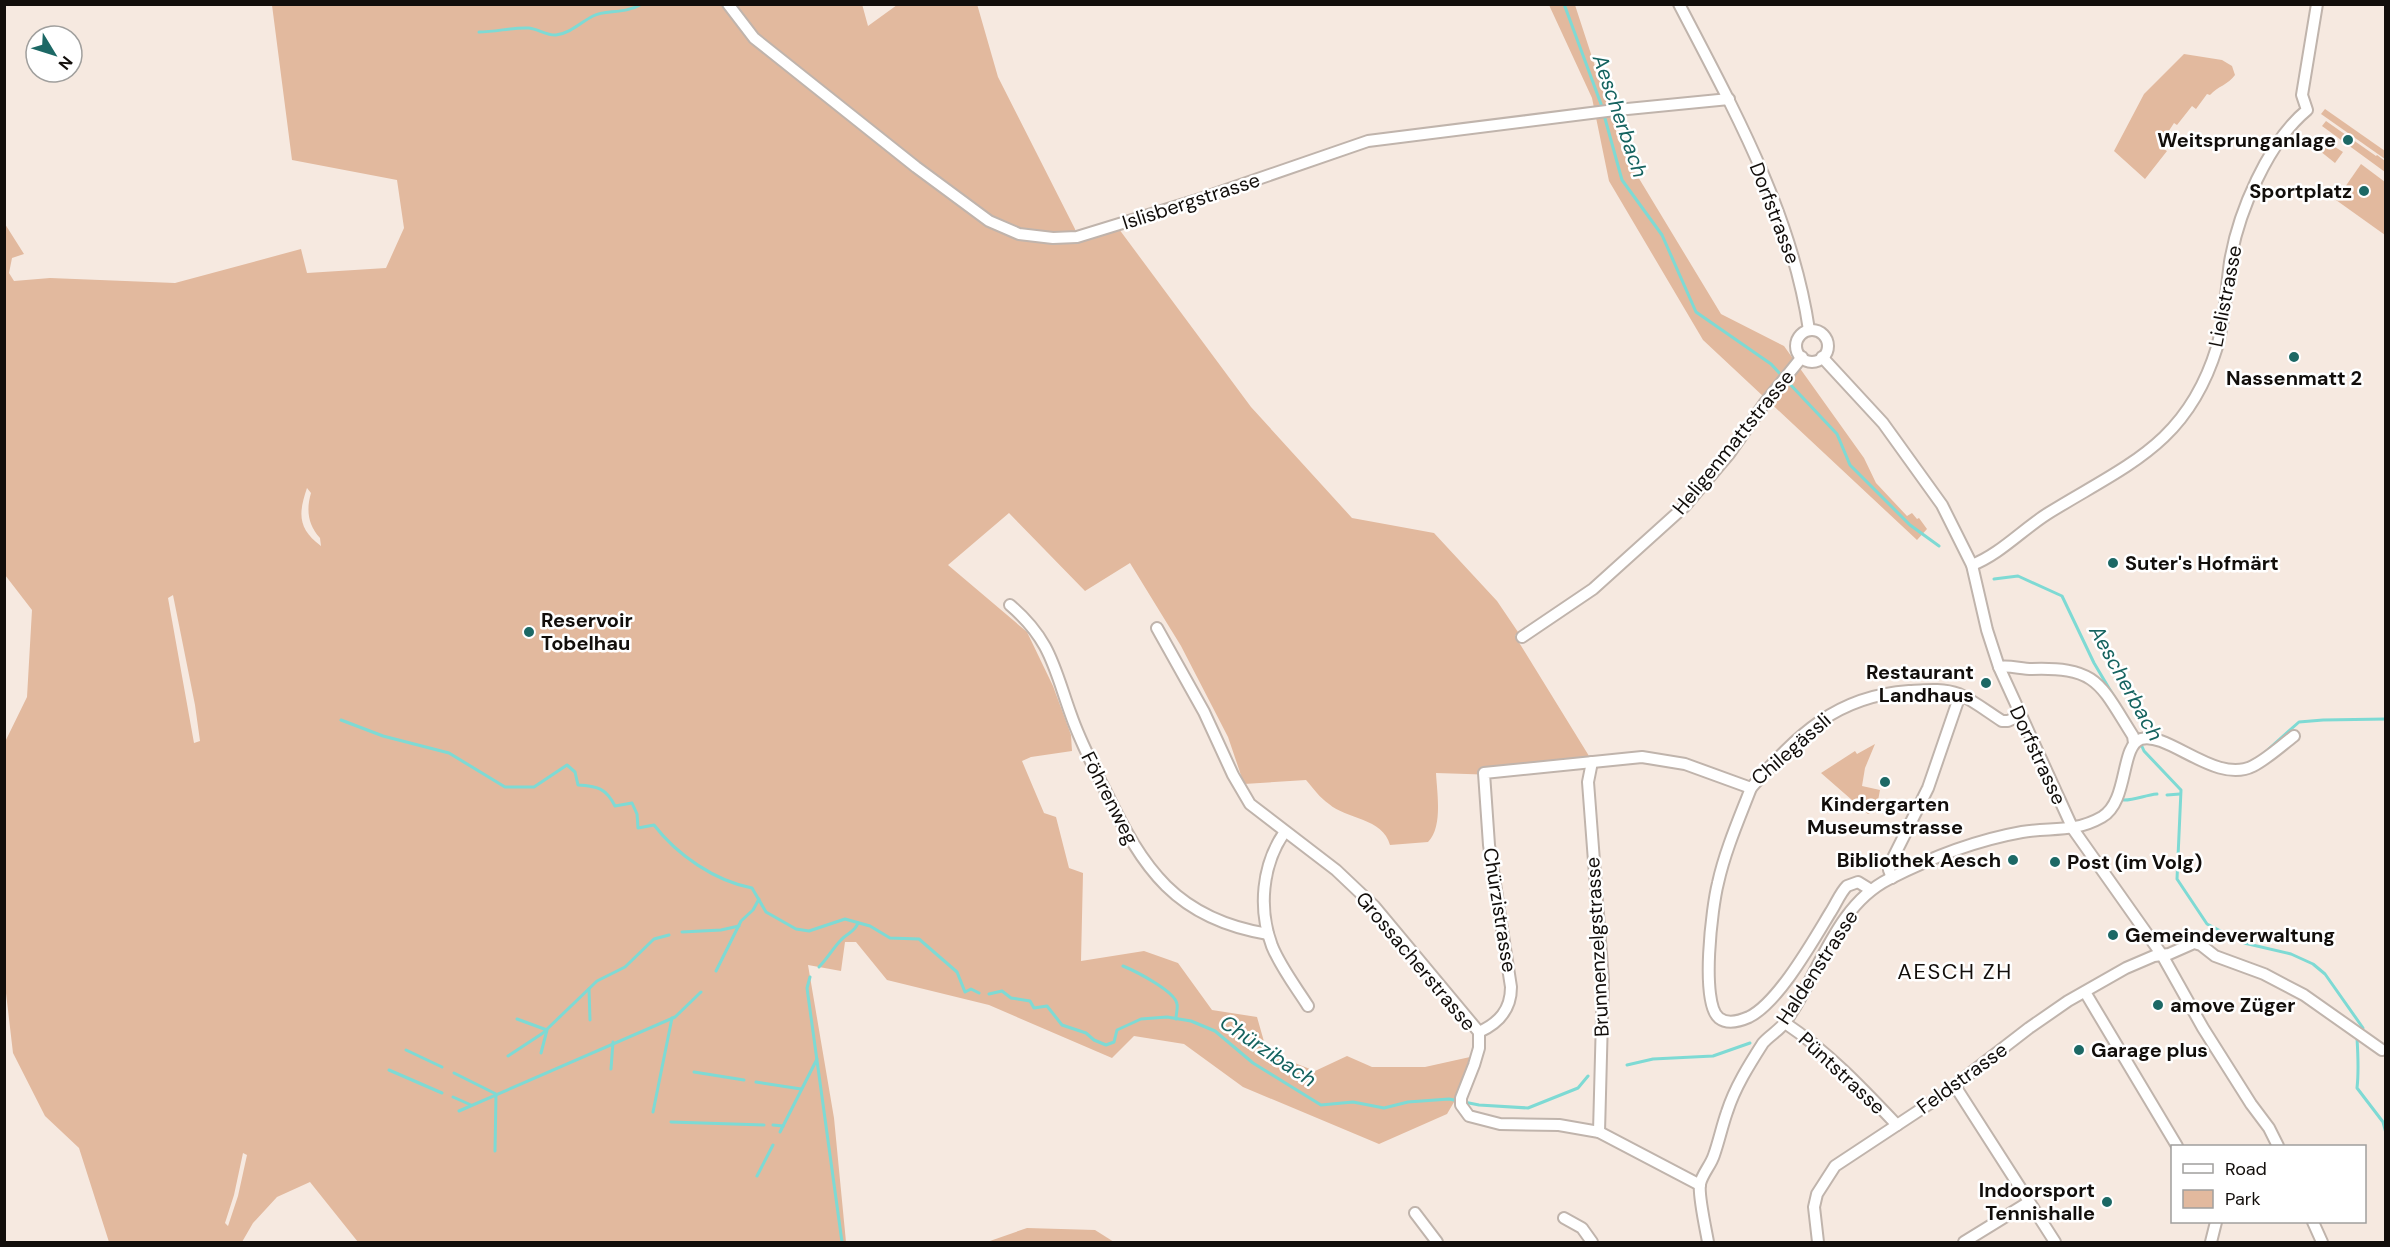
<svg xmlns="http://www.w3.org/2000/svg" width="2390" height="1247" font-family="'DM Sans',sans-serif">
<rect width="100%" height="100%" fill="#f6e9e0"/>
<g fill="#e2b99e" fill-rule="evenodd">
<path d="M862,4L868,26L897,5L977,4L998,77L1075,229L1077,237L1116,225L1251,407L1352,518L1434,533L1497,601L1518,632L1515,636L1589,756L1583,766L1497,775L1436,773C1437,793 1443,827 1428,842L1390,845C1383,818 1346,819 1329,804C1320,798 1313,788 1306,780L1244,784L1228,737L1181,646L1130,563L1085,591L1009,513L948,565L1027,632L1053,686L1071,735L1072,751L1031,757L1022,761L1044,813L1056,817L1069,868L1083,873L1081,961L1144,951L1178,963L1212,1010L1257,1017L1267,1052L1315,1071L1347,1056L1372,1067H1425L1470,1057L1467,1080L1447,1114L1379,1144L1243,1087L1184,1044L1134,1036L1112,1058L989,1005L887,980L856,942H845L841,971L808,965L834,1118L846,1242H358L310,1182L277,1197L253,1223L242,1242H109L79,1148L45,1116L13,1053L4,976V744L27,697L32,610L5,575V224L24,254L12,258L9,273L14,281L50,278L175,283L301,249L307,273L386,268L404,228L397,180L292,160L272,5ZM307,488L311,493C306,510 308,525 320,538L321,546C298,529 298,514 307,488ZM173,595L195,705L200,741L194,743L168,598ZM243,1153L247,1155L238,1196L228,1226L225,1223L234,1195Z"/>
<path d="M1549,5H1575L1623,152L1721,314L1784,346L1864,458L1876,483L1907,516L1912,513L1917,519L1919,518L1927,529L1917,540L1703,340L1609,181L1592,98Z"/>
<path d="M2184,54L2222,60L2232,66L2235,75C2228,85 2218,86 2210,95L2207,94L2196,109L2192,106L2177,125L2174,123L2159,146L2167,151L2145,179L2114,151L2144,94Z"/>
<path d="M2325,109L2385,151V159L2321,114Z"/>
<path d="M2326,121L2376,156L2377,155L2385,161V172L2322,126Z"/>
<path d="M2316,135L2343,152L2335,163L2310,143Z"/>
<path d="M2361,164L2385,182V235L2336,200Z"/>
<path d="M1875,744L1865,768L1862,786L1880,790L1876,811L1868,814L1821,773L1855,751L1857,754Z"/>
<path d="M1027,1228L1095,1230L1114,1242H987Z"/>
</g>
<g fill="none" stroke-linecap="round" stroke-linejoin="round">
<g stroke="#7edad4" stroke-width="3">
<path d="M1564,4L1601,104L1622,180L1662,235L1696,312L1771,364L1782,376"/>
<path d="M479,32C497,32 512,27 529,28C538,29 548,36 556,35C571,33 581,22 593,16C606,9 623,15 642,4"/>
<path d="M1787,381L1837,434L1850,465L1910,525L1939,546"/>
<path d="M1994,579L2018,576L2062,596L2094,663L2116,700"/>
<path d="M341,720L383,736L449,753L505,787H534L567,765L575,772L578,785C597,786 606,788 615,806L632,803L637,814L638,828L654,825C677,855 715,881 752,888L766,912L796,929L809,931L845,919L870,926L890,938L919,939L957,972L965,992L971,989L979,993"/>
<path d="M2140,742L2144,751L2181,790L2177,879L2207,924L2244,943L2291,954L2313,964L2325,974L2363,1028L2360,1032"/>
<path d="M2262,755L2299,722L2323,720L2386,719"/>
<path d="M2167,795L2180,794"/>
<path d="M2124,800C2136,800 2145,795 2157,794"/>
<path d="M682,932L721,930L739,926"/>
<path d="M1123,966C1135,971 1175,991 1177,1004C1178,1008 1176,1014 1176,1019"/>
<path d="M819,967C828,958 833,948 841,940C848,932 854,933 858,923"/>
<path d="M716,971L741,921L753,910L759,899"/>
<path d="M810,977L807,988L842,1242"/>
<path d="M589,989L590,1020"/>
<path d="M989,994L1002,991L1011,998L1030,1001L1034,1008L1047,1006L1062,1025L1086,1033L1094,1040L1106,1045L1114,1042L1117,1030L1141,1019L1167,1017L1191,1021L1215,1031L1253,1063L1321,1105L1353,1102L1384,1108L1408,1102L1449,1099L1479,1105L1528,1108L1578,1088L1588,1076"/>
<path d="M517,1019L547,1030L541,1053"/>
<path d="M2357,1038C2358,1054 2359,1071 2357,1088L2383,1122L2386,1133"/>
<path d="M406,1050L442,1067"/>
<path d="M508,1056L543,1033L597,981L625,967L654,939L669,935"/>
<path d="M1627,1065L1653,1059L1713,1056L1750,1043"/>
<path d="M611,1069L613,1042"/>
<path d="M389,1070L442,1093"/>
<path d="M694,1072L744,1080"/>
<path d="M454,1073L496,1094L495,1151"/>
<path d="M756,1082L801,1089"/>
<path d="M453,1097L471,1105"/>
<path d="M459,1111L675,1017L701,992"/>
<path d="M653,1112L672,1018"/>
<path d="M671,1122L764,1125"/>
<path d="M773,1125L783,1126"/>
<path d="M780,1132L817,1059"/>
<path d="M757,1176L773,1145"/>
</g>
<g stroke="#c0b4ac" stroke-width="14">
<g id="minor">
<path d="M728,4L754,38L916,167L989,221L1019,234L1053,238L1077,237L1194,201L1368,141L1607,111L1729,99"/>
<path d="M1679,4C1733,108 1792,213 1809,330"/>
<circle cx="1812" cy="346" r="16"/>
<path d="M1822,357L1883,423L1942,505L1972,565L1987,630L1999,667L2073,829L2162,955L2203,1028L2251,1104L2269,1128L2278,1146"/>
<path d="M1972,565C2000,554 2022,530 2047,514C2126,465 2187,445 2217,347C2225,320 2226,290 2230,262C2238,213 2268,142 2307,110L2302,95L2317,4"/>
<path d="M1010,605C1051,640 1054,668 1071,715C1080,741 1093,766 1105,790C1143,869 1176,919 1268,934"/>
<path d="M1157,628L1204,712L1233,775L1250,804L1336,870L1374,906L1479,1032V1048L1474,1065L1461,1098V1105L1469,1116L1500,1124L1559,1125L1599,1132L1700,1185"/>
<path d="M1522,637L1593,589L1685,506L1729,454L1764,404L1802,357"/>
<path d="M1999,667C2009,665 2021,669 2032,669C2098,667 2100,684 2133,736L2134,743"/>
<path d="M1592,762L1588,782L1603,980L1599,1132"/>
<path d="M1751,788C1739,819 1725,851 1718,883C1712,906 1700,1003 1719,1018C1728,1025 1740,1021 1749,1017C1778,1003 1813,941 1830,913C1836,904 1840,893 1847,886L1858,882L1871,890"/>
<path d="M1284,833C1262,865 1258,909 1272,946C1281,968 1296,987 1308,1006"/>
<path d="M1892,878L1889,870L1891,862L1928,788L1960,695"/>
<path d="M2085,992L2177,1146"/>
<path d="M1785,1023C1827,1051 1862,1088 1897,1125"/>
<path d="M1479,1032C1499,1023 1511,1010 1511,987L1489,845L1484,773L1642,757L1685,764L1751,788C1797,735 1836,696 1909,691C1926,690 1943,688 1959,694C1974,701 1988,712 2002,721H2008L2019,716"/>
<path d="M1955,1086L2055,1242"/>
<path d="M1415,1213L1437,1242"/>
<path d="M1564,1218L1582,1228L1592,1242"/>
<path d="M2313,1222L2322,1242"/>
<path d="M1708,1242C1706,1230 1698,1195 1700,1184C1702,1174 1711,1165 1714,1155C1719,1141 1722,1126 1727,1112C1735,1087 1749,1065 1763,1043C1770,1035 1780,1030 1786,1021C1819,975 1835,906 1889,879C1930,858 1977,840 2022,832C2051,827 2074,833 2102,817C2129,801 2120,746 2141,739C2168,731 2216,785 2253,766C2267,759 2281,746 2294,736"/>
<path d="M1818,1242L1814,1207L1817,1194L1835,1166L1941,1096L2029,1028L2068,1001L2126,968L2154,956L2169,954L2194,943L2201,945L2215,956L2264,974L2304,995L2382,1050"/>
<path d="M1964,1242L2029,1202"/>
<path d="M2211,1242L2216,1222"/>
</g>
</g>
<use href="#minor" stroke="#fff" stroke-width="10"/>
</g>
<g fill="#1c6865" stroke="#fff" stroke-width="2">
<circle cx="2348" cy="140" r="6"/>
<circle cx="2364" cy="191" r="6"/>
<circle cx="2294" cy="357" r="6"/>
<circle cx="2113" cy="563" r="6"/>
<circle cx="529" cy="632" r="6"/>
<circle cx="1986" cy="683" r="6"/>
<circle cx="1885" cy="782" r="6"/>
<circle cx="2013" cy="860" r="6"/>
<circle cx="2055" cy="862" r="6"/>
<circle cx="2113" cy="935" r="6"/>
<circle cx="2158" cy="1005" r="6"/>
<circle cx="2079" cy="1050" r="6"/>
<circle cx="2107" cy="1202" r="6"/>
</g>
<g text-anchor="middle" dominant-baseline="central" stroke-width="5" stroke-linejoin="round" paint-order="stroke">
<g font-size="20" font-weight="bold" fill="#120e0b" stroke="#fff" text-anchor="start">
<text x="2336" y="140" text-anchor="end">Weitsprunganlage</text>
<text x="2352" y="191" text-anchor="end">Sportplatz</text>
<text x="2294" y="378" text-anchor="middle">Nassenmatt 2</text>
<text x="2125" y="563">Suter's Hofmärt</text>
<text x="541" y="620">Reservoir<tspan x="541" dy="23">Tobelhau</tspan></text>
<text x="1974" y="672" text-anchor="end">Restaurant<tspan x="1974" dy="23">Landhaus</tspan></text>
<text x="1885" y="804" text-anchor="middle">Kindergarten<tspan x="1885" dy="23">Museumstrasse</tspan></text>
<text x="2001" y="860" text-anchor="end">Bibliothek Aesch</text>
<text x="2067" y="862">Post (im Volg)</text>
<text x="2125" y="935">Gemeindeverwaltung</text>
<text x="2170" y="1005">amove Züger</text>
<text x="2091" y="1050">Garage plus</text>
<text x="2095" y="1190" text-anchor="end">Indoorsport<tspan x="2095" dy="23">Tennishalle</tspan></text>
</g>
<g font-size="20" fill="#120e0b" stroke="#fff">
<text transform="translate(1191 201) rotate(-18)">Islisbergstrasse</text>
<text transform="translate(1775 213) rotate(69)">Dorfstrasse</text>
<text transform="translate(2225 296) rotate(-79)">Lielistrasse</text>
<text transform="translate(1733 442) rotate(-51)">Heligenmattstrasse</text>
<text transform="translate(1791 749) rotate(-41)">Chilegässli</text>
<text transform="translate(2038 755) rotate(65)">Dorfstrasse</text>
<text transform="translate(1110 798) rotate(63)">Föhrenweg</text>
<text transform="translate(1500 910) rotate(81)">Chürzistrasse</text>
<text transform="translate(1597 947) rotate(-93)">Brunnenzelgstrasse</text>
<text transform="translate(1416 961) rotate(50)">Grossacherstrasse</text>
<text transform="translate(1817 967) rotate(-57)">Haldenstrasse</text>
<text transform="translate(1842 1073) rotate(43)">Püntstrasse</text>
<text transform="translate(1962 1078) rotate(-36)">Feldstrasse</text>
</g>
<g font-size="21" font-style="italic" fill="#15635f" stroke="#fff">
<text transform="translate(1620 116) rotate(71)">Aescherbach</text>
<text transform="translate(2126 683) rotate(61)">Aescherbach</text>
<text transform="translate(1268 1051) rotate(34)">Chürzibach</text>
</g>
<g font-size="22" letter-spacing="1.5" fill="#120e0b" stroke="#fff">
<text x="1955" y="971">AESCH ZH</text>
</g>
</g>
<rect width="2390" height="1247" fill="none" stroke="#120e0b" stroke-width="12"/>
<rect x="2171" y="1145" width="195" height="78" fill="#ffffff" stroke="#a09f9d" stroke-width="1.5"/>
<rect x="2183" y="1164" width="30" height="9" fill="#ffffff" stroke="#a09f9d" stroke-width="1.5"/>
<text x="2225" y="1175" font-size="18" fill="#120e0b">Road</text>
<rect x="2183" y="1190" width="30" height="18" fill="#e2b99e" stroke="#a09f9d" stroke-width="1.5"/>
<text x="2225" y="1205" font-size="18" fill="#120e0b">Park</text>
<g transform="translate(54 54) rotate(128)"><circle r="28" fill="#ffffff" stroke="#a09f9d" stroke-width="1.5"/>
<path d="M0-4.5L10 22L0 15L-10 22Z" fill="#1c6865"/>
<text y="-9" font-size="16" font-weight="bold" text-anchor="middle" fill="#120e0b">N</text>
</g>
</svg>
